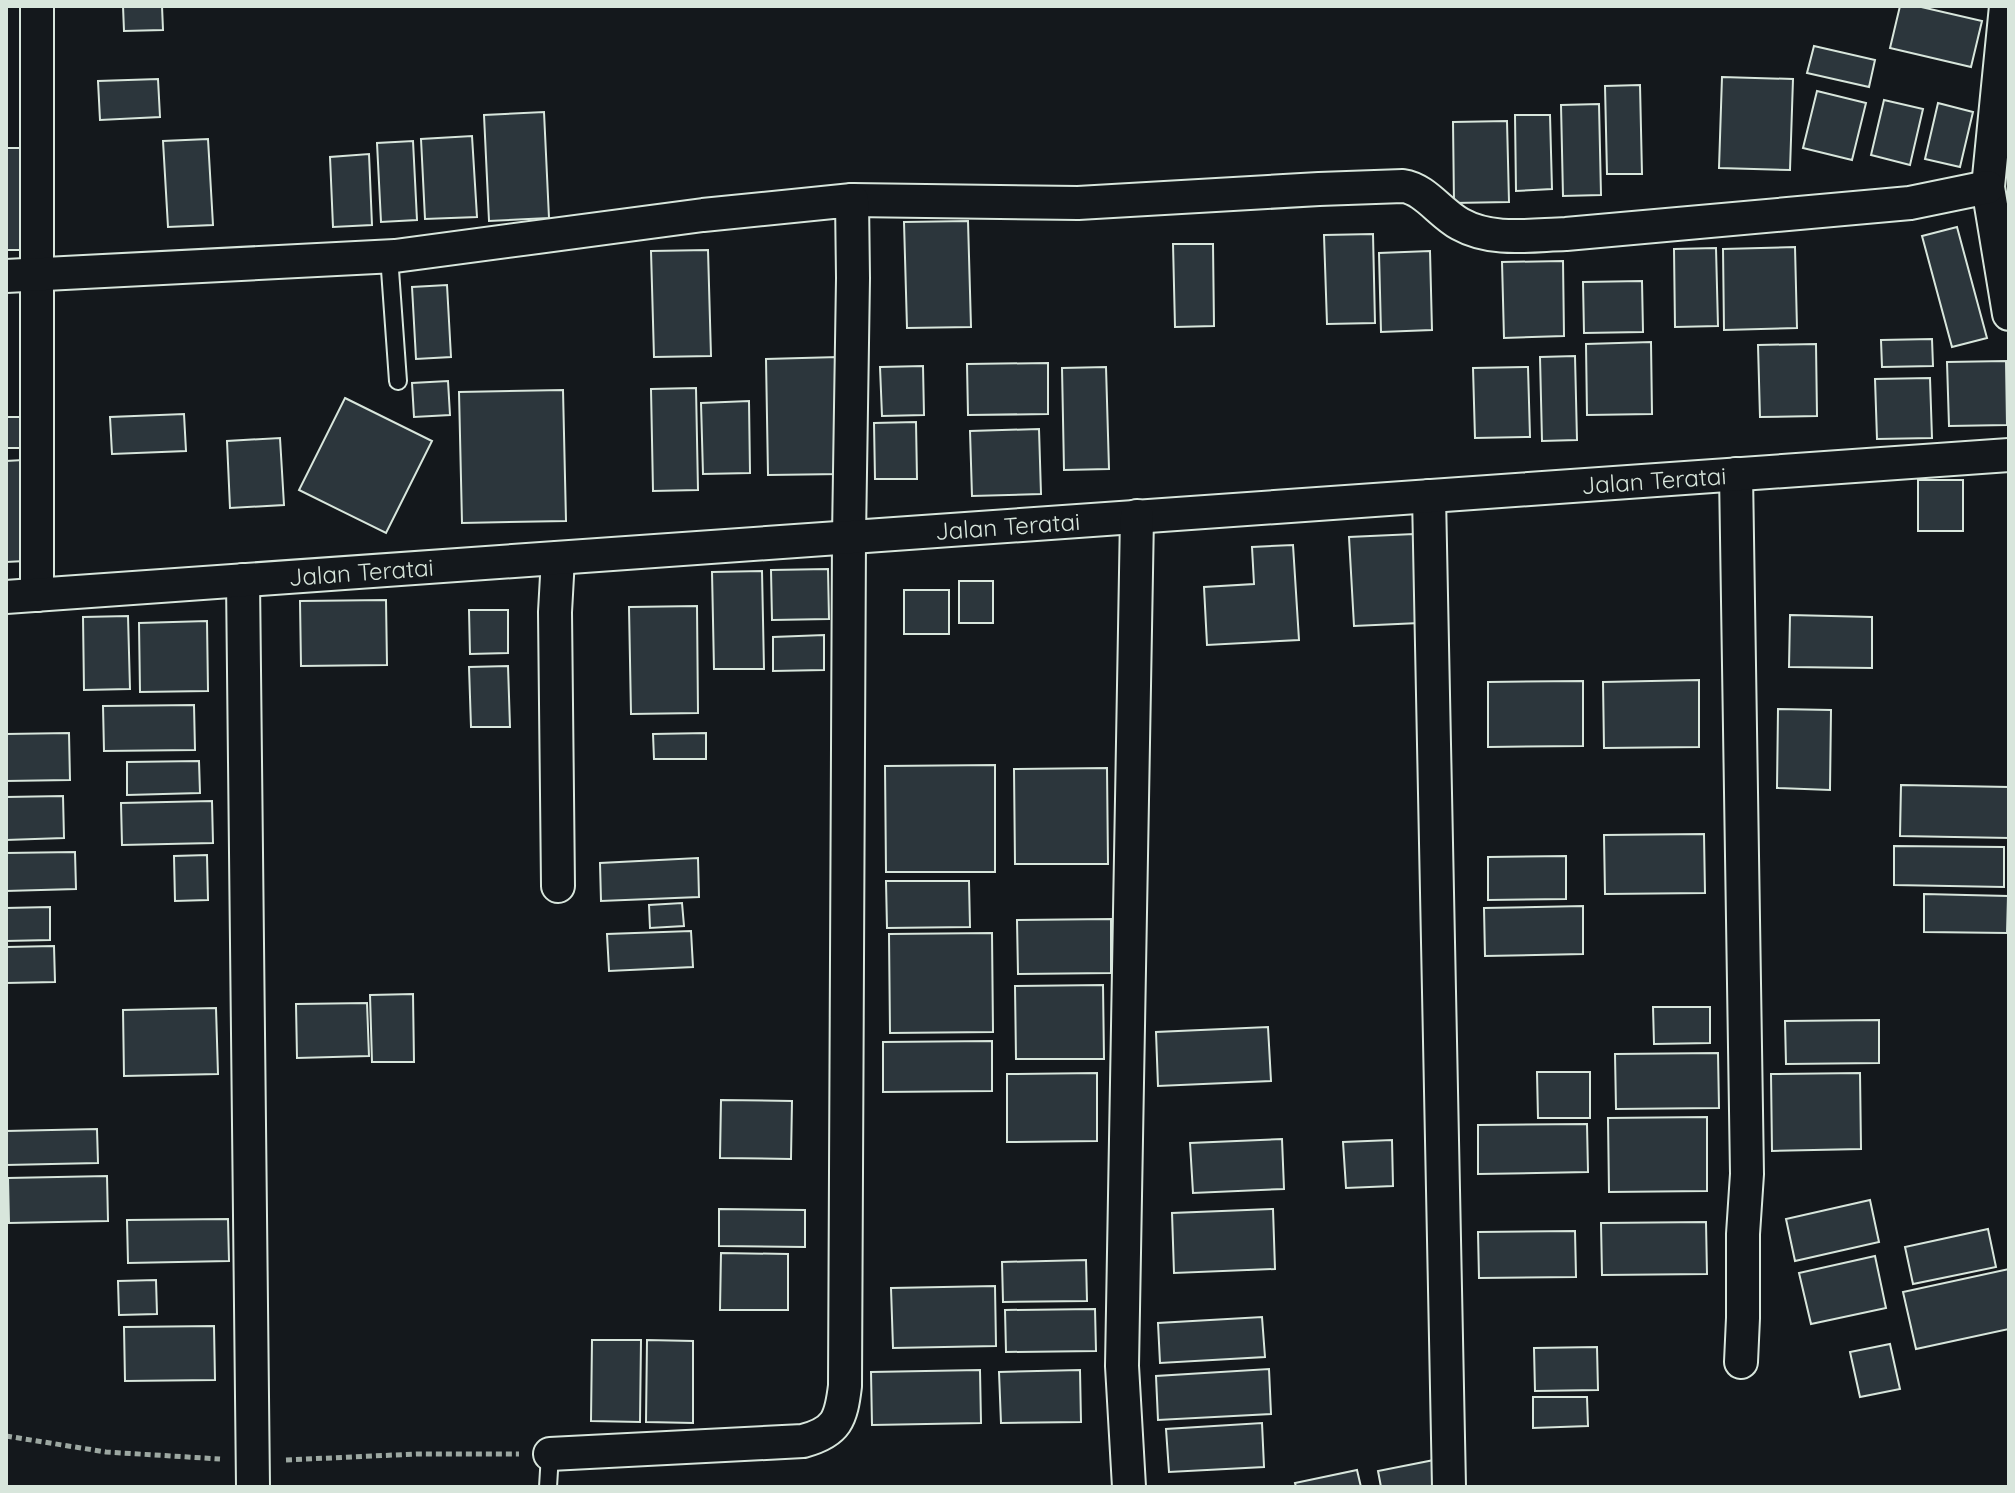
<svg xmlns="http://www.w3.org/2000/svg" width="2015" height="1493" font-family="Quicksand,sans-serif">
<rect width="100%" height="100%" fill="#14181c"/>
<g fill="#2c363c" stroke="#d8e6dc" stroke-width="2">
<path d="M123,6H162L163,30L124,31Z"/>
<path d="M1900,6H1917L1982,21L1971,67L1890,48Z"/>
<path d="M1814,46L1875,60L1869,87L1807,73Z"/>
<path d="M1722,77L1793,79L1790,170L1719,168Z"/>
<path d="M158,79L160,117L100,120L98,81Z"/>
<path d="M1640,85L1642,174H1607L1605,86Z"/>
<path d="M1817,91L1866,103L1852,160L1803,148Z"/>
<path d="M1884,100L1923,109L1910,165L1871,155Z"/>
<path d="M1938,103L1973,112L1960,167L1925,159Z"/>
<path d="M1599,104L1601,195L1563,196L1561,105Z"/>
<path d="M544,112L549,218L489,221L484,115Z"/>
<path d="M1515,115H1550L1552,189L1516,191Z"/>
<path d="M1507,121L1509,202L1454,203L1453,122Z"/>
<path d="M472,136L477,217L425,219L421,139Z"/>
<path d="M208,139L213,225L168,227L163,141Z"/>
<path d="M413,141L417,220L381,222L377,143Z"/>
<path d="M6,148H26L28,250H6Z"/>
<path d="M369,154L372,225L333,227L330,157Z"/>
<path d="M968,221L971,327L907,328L904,222Z"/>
<path d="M1957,227L1987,338L1952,347L1922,236Z"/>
<path d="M1373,234L1375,323L1327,324L1324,235Z"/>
<path d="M1173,244H1213L1214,326L1175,327Z"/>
<path d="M1795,247L1797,328L1724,330L1723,249Z"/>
<path d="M1716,248L1718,326L1675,327L1674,249Z"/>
<path d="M708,250L711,356L654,357L651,251Z"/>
<path d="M1430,251L1432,330L1381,332L1379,253Z"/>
<path d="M1563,261L1564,336L1504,338L1502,262Z"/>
<path d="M1642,281L1643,332L1584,333L1583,282Z"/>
<path d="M447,285L451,357L416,359L412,287Z"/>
<path d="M1932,339L1933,366L1882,367L1881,340Z"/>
<path d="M1651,342L1652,414L1587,415L1586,344Z"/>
<path d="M1816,344L1817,416L1760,417L1758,345Z"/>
<path d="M1575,356L1577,440L1542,441L1540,357Z"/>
<path d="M838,357L841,474L768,475L766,359Z"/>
<path d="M2006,361L2007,425L1949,426L1947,362Z"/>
<path d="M1048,363V414L968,415L967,364Z"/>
<path d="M923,366L924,415L882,416L880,367Z"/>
<path d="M1106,367L1109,469L1064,470L1062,368Z"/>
<path d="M1528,367L1530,437L1475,438L1473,368Z"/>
<path d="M1930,378L1932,438L1877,439L1875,379Z"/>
<path d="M448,381L450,415L414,417L412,383Z"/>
<path d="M696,388L698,490L653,491L651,389Z"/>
<path d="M563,390L566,521L462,523L459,392Z"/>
<path d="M345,398L432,441L386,533L299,490Z"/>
<path d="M749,401L750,473L703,474L701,403Z"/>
<path d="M184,414L186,451L112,454L110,417Z"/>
<rect x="6" y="417" width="14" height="31"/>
<path d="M916,422L917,479H875L874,423Z"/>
<path d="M1039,429L1041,494L972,496L970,431Z"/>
<path d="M280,438L284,505L230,508L227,441Z"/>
<path d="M23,460L25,561L6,562V461Z"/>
<rect x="1918" y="480" width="45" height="51"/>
<path d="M1414,534L1419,623L1354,626L1349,537Z"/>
<path d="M1293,545L1299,640L1207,645L1204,587L1254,584L1252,547Z"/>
<path d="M828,569L829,619L772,620L771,570Z"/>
<path d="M762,571L764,669H714L712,572Z"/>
<rect x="959" y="581" width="34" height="42"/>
<rect x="904" y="590" width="45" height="44"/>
<path d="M386,600L387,665L301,666L300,601Z"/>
<path d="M697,606L698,713L631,714L629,607Z"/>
<path d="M469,610H508V653L470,654Z"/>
<path d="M1790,615L1872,617V668L1789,667Z"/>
<path d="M128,616L130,689L84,690L83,617Z"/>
<path d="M207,621L208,691L140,692L139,623Z"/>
<path d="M824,635V670L773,671V637Z"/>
<path d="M508,666L510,727H471L469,667Z"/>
<path d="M1699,680V747L1604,748L1603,682Z"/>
<path d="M1583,681V746L1488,747V682Z"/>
<path d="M194,705L195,750L104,751L103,706Z"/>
<path d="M1778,709L1831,710L1830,790L1777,788Z"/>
<path d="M69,733L70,780L6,781V734Z"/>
<path d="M706,733V759H654L653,734Z"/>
<path d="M199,761L200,793L127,795V762Z"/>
<path d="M995,765V872H886L885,766Z"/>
<path d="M1107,768L1108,864H1015L1014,769Z"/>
<path d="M1901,785L2009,787V838L1900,836Z"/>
<path d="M63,796L64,838L6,840V797Z"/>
<path d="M212,801L213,843L122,845L121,803Z"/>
<path d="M1704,834L1705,893L1605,894L1604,835Z"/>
<path d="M1894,846L2004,847V887L1894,885Z"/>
<path d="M75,852L76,889L6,891V853Z"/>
<path d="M207,855L208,900L175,901L174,856Z"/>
<path d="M1566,856V899L1488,900V857Z"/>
<path d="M698,858L699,897L601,901L600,863Z"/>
<path d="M886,881H969L970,927L887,928Z"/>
<path d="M1924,894L2008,896L2007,933L1924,932Z"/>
<path d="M682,903L684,926L650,928L649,905Z"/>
<path d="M1583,906V954L1485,956L1484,908Z"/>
<path d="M50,907V940L6,941V908Z"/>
<path d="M1111,919V973L1018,974L1017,920Z"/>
<path d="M691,931L693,967L609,971L607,934Z"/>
<path d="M992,933L993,1032L890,1033L889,934Z"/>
<path d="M54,946L55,982L6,983V947Z"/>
<path d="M1103,985L1104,1059H1016L1015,986Z"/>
<path d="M413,994L414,1062H372L370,995Z"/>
<path d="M367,1003L369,1056L297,1058L296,1004Z"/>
<path d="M1653,1007H1710V1043L1654,1044Z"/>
<path d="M216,1008L218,1074L124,1076L123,1010Z"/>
<path d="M1879,1020V1063L1786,1064L1785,1021Z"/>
<path d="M1268,1027L1271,1081L1158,1086L1156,1032Z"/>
<path d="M992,1041V1091L883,1092V1042Z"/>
<path d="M1718,1053L1719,1108L1616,1109L1615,1054Z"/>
<path d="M1537,1072H1590V1118H1538Z"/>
<path d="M1097,1073V1141L1007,1142V1074Z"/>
<path d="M1860,1073L1861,1149L1772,1151L1771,1074Z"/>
<path d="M721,1100L792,1101L791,1159L720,1158Z"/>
<path d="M1707,1117V1191L1609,1192L1608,1118Z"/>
<path d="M1587,1124L1588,1172L1478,1174V1125Z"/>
<path d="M97,1129L98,1163L6,1165V1131Z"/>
<path d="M1282,1139L1284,1189L1193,1193L1190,1143Z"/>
<path d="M1392,1140L1393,1186L1346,1188L1343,1142Z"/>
<path d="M107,1176L108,1221L9,1223L8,1178Z"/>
<path d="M1870,1200L1879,1242L1795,1261L1786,1219Z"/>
<path d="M719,1209L805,1210V1247L719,1246Z"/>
<path d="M1273,1209L1275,1269L1174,1273L1172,1213Z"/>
<path d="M228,1219L229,1261L128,1263L127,1220Z"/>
<path d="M1706,1222L1707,1274L1602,1275L1601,1223Z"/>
<path d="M1988,1229L1996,1267L1913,1284L1905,1247Z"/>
<path d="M1575,1231L1576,1277L1479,1278L1478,1232Z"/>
<path d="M721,1253L788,1254V1310H720Z"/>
<path d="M1875,1256L1886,1308L1811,1324L1799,1273Z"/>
<path d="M1086,1260L1087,1301L1003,1302L1002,1262Z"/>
<path d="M2009,1269V1329L1916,1349L1903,1292Z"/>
<path d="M156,1280L157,1314L119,1315L118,1281Z"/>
<path d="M995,1286L996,1346L893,1348L891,1288Z"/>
<path d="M1095,1309L1096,1351L1006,1352L1005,1310Z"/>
<path d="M1262,1317L1265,1357L1160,1363L1158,1323Z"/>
<path d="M214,1326L215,1380L125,1381L124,1327Z"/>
<path d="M592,1340H641L640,1422L591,1421Z"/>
<path d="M647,1340L693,1341V1423L646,1422Z"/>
<path d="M1890,1344L1900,1389L1860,1397L1850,1352Z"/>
<path d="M1597,1347L1598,1390L1535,1391L1534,1348Z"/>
<path d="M1269,1369L1271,1414L1158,1420L1156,1376Z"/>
<path d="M980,1370L981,1423L872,1425L871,1372Z"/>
<path d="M1080,1370L1081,1422L1001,1423L999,1372Z"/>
<path d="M1533,1397H1587L1588,1426L1533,1428Z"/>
<path d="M1262,1423L1264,1467L1169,1472L1166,1429Z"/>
<path d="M1434,1460L1440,1487H1381L1378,1471Z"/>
<path d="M1357,1470L1361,1487H1296L1295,1483Z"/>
</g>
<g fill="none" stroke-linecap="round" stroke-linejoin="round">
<g stroke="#d8e6dc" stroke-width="20">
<g id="lane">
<path d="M389,256L398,381"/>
<path d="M548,1487L550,1454"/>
</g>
</g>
<g stroke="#d8e6dc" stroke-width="36">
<g id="street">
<path d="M37,6V595"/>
<path d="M2006,6L1988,187L2009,314"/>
<path d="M852,200L1078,203L1319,189L1403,186C1425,189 1440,213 1460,224C1492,242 1531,235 1566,234L1910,203L1988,187"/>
<path d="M6,276L395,256L703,215L852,200L853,278L849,537L845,1386C841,1419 837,1432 803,1441L550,1454"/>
<path d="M1736,474L1747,1174L1743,1234V1318L1741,1362"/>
<path d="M1429,496L1449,1487"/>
<path d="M558,558L555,612L558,886"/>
<path d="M243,580L253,1487"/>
<path id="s1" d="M6,597L2009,455"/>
<path d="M1129,1487L1122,1366L1137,516"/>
</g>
</g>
<g stroke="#9da8a2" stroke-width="5" stroke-dasharray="6 4" stroke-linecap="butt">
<path d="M6,1436L106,1452L220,1459"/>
<path d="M286,1460L416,1454H519"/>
</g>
<use href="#lane" stroke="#14181c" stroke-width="16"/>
<use href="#street" stroke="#14181c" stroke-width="32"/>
</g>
<g text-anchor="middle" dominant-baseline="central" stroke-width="6" stroke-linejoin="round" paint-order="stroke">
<g font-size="24" fill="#d8e6dc" stroke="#14181c">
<text stroke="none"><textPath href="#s1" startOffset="1652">Jalan Teratai</textPath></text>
<text stroke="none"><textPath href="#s1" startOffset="1004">Jalan Teratai</textPath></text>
<text stroke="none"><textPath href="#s1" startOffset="356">Jalan Teratai</textPath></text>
</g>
</g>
<rect width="2015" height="1493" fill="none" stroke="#d8e6dc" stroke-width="16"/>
</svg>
